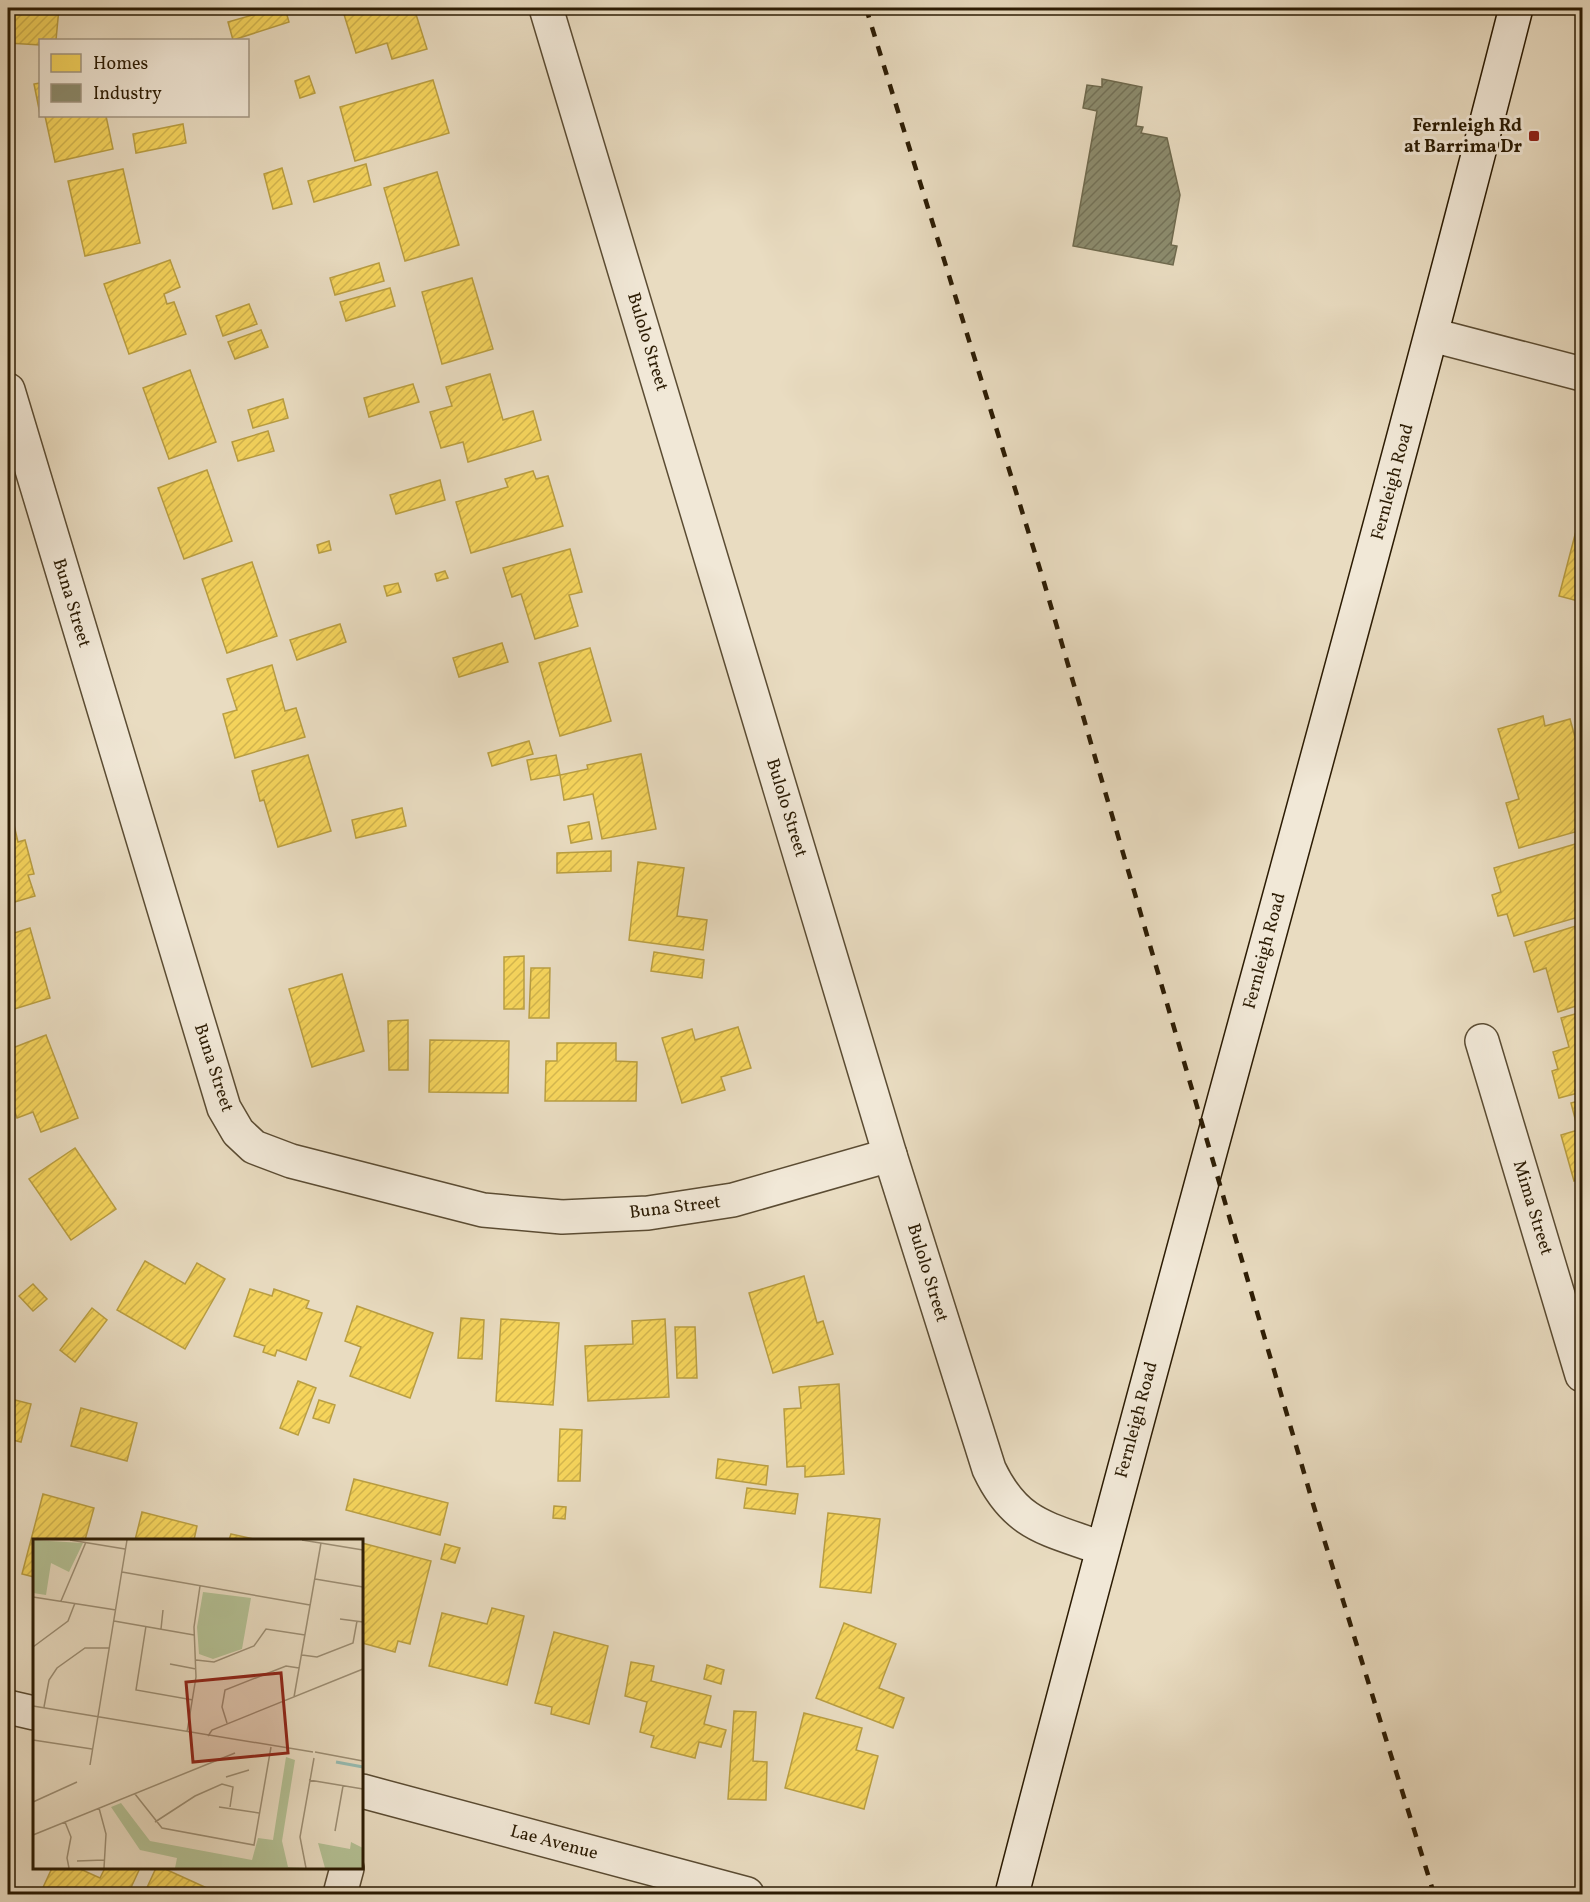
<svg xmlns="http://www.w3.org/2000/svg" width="1590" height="1902" font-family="Vollkorn,serif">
<defs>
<pattern id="homes-hatch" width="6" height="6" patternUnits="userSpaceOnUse" patternTransform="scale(1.5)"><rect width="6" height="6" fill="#f6d55c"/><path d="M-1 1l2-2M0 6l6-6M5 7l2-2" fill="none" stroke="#d3b64e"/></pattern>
<pattern id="industry-hatch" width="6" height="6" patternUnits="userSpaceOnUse" patternTransform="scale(1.5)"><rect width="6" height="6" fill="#8c8c6e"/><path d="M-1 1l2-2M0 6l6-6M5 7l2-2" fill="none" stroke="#737258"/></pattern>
</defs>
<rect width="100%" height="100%" fill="#e9dcc1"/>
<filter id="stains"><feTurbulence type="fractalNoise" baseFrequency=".00333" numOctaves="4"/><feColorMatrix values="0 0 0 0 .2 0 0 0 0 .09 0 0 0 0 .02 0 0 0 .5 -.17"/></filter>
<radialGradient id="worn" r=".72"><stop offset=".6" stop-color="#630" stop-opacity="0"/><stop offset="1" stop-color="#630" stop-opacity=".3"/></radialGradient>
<g fill="url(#homes-hatch)" stroke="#b99e42" stroke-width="1.5">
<path d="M8,8H59L56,40H40V45L8,43Z"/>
<path d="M277,8H285L289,22L233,40L228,22Z"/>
<path d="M342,8H414L427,49L392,59L387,43L356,53Z"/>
<path d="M309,76L315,93L300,98L295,81Z"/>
<path d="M433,80L449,133L355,161L340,107Z"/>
<path d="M40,83V114L34,84Z"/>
<path d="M45,116H106L113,149L55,162Z"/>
<path d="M183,124L186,143L136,153L133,134Z"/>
<path d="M366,164L371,185L314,202L308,181Z"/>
<path d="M282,168L292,204L273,209L264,174Z"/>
<path d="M123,169L140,243L85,256L68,181Z"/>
<path d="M437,172L459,245L405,261L384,188Z"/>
<path d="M170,260L180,287L164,294L167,304L174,302L186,334L129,354L104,284Z"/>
<path d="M379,263L384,281L335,295L330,278Z"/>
<path d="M472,278L493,349L442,364L422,292Z"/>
<path d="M390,288L395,306L346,321L340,302Z"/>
<path d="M249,304L257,324L223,336L216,316Z"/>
<path d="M261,330L268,347L235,359L228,342Z"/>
<path d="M190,370L216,442L169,459L143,388Z"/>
<path d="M490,374L503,420L533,411L541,440L468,462L463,442L441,448L430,412L452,406L446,387Z"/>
<path d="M413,384L419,402L369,417L364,398Z"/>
<path d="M283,399L288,418L253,428L248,410Z"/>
<path d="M268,431L274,451L238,461L232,442Z"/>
<path d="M207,470L232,541L184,559L158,488Z"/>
<path d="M533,471L536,479L548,476L563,526L471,553L456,502L508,487L505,479Z"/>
<path d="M440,480L445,500L396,514L390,495Z"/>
<path d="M1582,508V602L1559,596Z"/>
<path d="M329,541L331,550L319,553L317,545Z"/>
<path d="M570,549L582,592L569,595L578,626L535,639L521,594L512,597L503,568Z"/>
<path d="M252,562L277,636L227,653L202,579Z"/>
<path d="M445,571L448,578L437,581L435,574Z"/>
<path d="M398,583L401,592L387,596L384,586Z"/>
<path d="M340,624L346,642L297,660L290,640Z"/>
<path d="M502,643L508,662L459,677L453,658Z"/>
<path d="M590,648L611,721L560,736L539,663Z"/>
<path d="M272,665L285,711L296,708L305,737L235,758L223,714L237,710L227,679Z"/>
<path d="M1543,716L1545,726L1570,719L1582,762V830L1519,848L1506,803L1519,799L1498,729Z"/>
<path d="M529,741L533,754L492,766L488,753Z"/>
<path d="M641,754L656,829L602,839L593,794L564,800L560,775L588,769L587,765Z"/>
<path d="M308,755L331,831L278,847L264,800L260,801L252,771Z"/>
<path d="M556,755L560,775L531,780L527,760Z"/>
<path d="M402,808L406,826L356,838L352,820Z"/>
<path d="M589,822L592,839L571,843L568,826Z"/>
<path d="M14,825L18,842L25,840L34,874L28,875L35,896L8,904V827Z"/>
<path d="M1582,842V916L1514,936L1507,914L1498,916L1492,895L1501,892L1494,868Z"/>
<path d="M611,851V871L557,873V853Z"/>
<path d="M638,862L684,868L677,916L707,920L703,950L629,940Z"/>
<path d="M1582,924V1004L1558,1012L1546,968L1534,972L1525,942Z"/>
<path d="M30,928L50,998L8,1011V935Z"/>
<path d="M654,952L704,960L702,978L651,971Z"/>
<path d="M524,956V1009H504V957Z"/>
<path d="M531,968H550L549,1018H529Z"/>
<path d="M342,974L364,1051L312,1067L289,989Z"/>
<path d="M1582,1012V1092L1559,1098L1552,1071L1558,1069L1553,1052L1569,1047L1561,1018Z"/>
<path d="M408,1020V1070H389L388,1021Z"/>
<path d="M738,1027L751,1068L721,1077L725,1090L682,1103L662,1038L692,1029L695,1040Z"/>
<path d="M46,1035L78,1118L41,1132L33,1112L17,1118L8,1093V1058L12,1056L10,1049Z"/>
<path d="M430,1040L509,1041L508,1093L429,1092Z"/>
<path d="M557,1043H616V1061L637,1062L636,1101H545L546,1061H557Z"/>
<path d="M1582,1100V1178L1574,1181L1561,1135L1578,1130L1571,1103Z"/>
<path d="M75,1148L116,1209L71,1240L29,1179Z"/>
<path d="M145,1261L185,1284L197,1263L225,1279L185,1349L117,1310Z"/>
<path d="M804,1276L817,1323L823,1321L833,1354L773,1373L749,1293Z"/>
<path d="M33,1284L47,1299L33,1311L19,1296Z"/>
<path d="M250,1289L272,1296L274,1289L309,1301L306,1308L322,1313L306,1360L277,1350L275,1356L263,1352L265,1346L234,1336Z"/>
<path d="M357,1306L433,1333L410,1398L350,1376L361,1347L345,1341Z"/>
<path d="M92,1308L107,1320L75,1362L60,1350Z"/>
<path d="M461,1318L484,1320L482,1359L458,1358Z"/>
<path d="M501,1319L559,1323L553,1405L496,1401Z"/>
<path d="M665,1319L669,1397L588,1401L585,1346L633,1344L632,1321Z"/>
<path d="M675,1327H695L697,1378H677Z"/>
<path d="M298,1381L316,1388L298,1435L280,1428Z"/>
<path d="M839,1384L844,1474L805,1477V1466L787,1467L784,1409L801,1408L799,1387Z"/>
<path d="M15,1400L31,1404L21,1442L8,1439Z"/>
<path d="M319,1400L335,1405L329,1423L313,1418Z"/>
<path d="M81,1408L137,1423L127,1461L71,1446Z"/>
<path d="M560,1429L582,1430L580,1481H558Z"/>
<path d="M718,1459L768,1466L766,1485L716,1478Z"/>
<path d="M354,1479L448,1503L440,1535L346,1510Z"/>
<path d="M747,1488L798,1494L795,1514L744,1508Z"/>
<path d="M43,1494L94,1508L85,1540H34V1577L22,1574Z"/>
<path d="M554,1506L566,1507L565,1519L553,1518Z"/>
<path d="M142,1512L197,1526L194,1540H135Z"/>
<path d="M828,1513L880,1519L871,1593L820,1587Z"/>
<path d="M231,1534L258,1540H229Z"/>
<path d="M362,1543L431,1561L410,1644L398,1641L395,1652L362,1643Z"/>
<path d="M445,1544L460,1548L455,1563L441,1559Z"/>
<path d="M492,1608L524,1616L507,1685L429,1666L442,1613L487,1624Z"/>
<path d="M844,1623L896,1644L879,1688L904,1698L893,1728L816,1698Z"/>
<path d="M554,1632L608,1646L589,1724L551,1714L552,1707L535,1703Z"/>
<path d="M631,1662L654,1666L651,1681L711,1696L704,1724L726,1730L721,1747L699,1742L695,1758L651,1747L654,1736L640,1732L647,1702L625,1696Z"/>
<path d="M707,1665L724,1670L721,1684L704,1679Z"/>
<path d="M734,1711L756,1712L753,1761L767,1762L766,1800L728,1799Z"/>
<path d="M804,1713L862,1728L856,1750L878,1756L864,1809L785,1788Z"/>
<path d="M52,1868H78L100,1878L105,1868H140L128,1894H40Z"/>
<path d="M156,1868H163L220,1894H144Z"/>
</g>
<path fill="url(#industry-hatch)" stroke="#6f6a4e" stroke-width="1.5" d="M1102,79L1142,87L1136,126L1143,127L1141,133L1167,138L1180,195L1171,245L1177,246L1173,265L1073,246L1097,111L1083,108L1087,85L1102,87Z"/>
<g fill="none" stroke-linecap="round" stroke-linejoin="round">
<g stroke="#5b4c33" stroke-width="36">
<g id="street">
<path d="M546,8L890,1155L989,1469C1016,1526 1047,1528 1101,1548"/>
<path d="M1432,335L1582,374"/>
<path d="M8,390L224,1108L238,1132L254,1147L291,1161L483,1210L562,1217L648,1213L733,1200L890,1155"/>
<path d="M1482,1041L1582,1375"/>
<path d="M8,1707L34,1713"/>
<path d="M362,1791L747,1894"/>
<path d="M340,1894L347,1868"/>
</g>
</g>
<g stroke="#2c1c04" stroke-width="36">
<path id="secondary" d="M1012,1894C1175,1264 1355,638 1516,8"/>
</g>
<use href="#street" stroke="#f1e8d7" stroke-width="33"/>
<use href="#secondary" stroke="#f1e8d7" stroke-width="33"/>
<path stroke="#2c1c04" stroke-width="4.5" stroke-dasharray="10 10" stroke-linecap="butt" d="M866,8L1043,579L1314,1507L1434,1894"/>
</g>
<rect fill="#8f2418" stroke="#f1e8d7" stroke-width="2" x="1528" y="130" width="12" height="12" rx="3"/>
<g text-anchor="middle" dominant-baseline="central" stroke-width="6" stroke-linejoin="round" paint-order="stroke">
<g font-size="18" font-weight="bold" fill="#2c1c04" stroke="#f1e8d7" text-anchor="end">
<text x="1522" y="126">Fernleigh Rd<tspan x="1522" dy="21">at Barrima Dr</tspan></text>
</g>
<g font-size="18" fill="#2c1c04" stroke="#f1e8d7">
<text transform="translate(647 342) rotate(73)">Bulolo Street</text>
<text transform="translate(1393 482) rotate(-75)">Fernleigh Road</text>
<text transform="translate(71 603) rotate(73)">Buna Street</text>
<text transform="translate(786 808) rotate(73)">Bulolo Street</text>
<text transform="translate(1265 951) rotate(-75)">Fernleigh Road</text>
<text transform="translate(213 1068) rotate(72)">Buna Street</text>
<text transform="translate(675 1208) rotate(-7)">Buna Street</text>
<text transform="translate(1532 1208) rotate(73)">Mima Street</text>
<text transform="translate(927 1273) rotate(73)">Bulolo Street</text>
<text transform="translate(1137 1420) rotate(-75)">Fernleigh Road</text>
<text transform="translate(554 1843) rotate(15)">Lae Avenue</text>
</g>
</g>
<g transform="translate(33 1539)">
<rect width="330" height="330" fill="#e9dcc1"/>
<path d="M0,1L50,4L36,33L18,24L13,56L0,54ZM170,53L218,59L209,110L180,120L166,115L164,88ZM253,218L262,221L249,302L255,328L272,329H142L144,319L107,311L78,268L88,264L117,302L219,321L225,299L240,301ZM318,303L330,309V329H292L285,304L317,310Z" fill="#b4c195"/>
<path d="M168 91a20 20 0 1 1 40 0a20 20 0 1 1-40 0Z" fill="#b4c195"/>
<path fill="none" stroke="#97bcb2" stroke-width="3" d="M303,223L330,228"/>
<path fill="none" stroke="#9d8f75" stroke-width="1.5" d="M37,1L92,10M269,1L330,11M89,33L277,66M282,40L330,48M0,58L83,71M28,62L53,3M307,80L330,83M81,82L161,96M113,87L103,151L160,161M128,90L130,71M0,108L35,82L42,64M269,116L284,118L320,104L324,82M163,121L181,123L221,107L233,90L272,96M137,125L163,130M261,158L288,4M0,167L280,213M11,168L16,141L24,129L52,109H76M194,184L189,168L192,151L253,127L266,129M154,193L163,138L161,88L167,47M175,197L179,191L330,130M0,201L59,210M282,213L330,222M57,226L94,1M193,238L216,231M276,241L330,250M102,255L129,289L221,306L238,208M0,263L44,243M186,268L226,274M66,269L73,295L71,329M32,283L38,298L34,319L36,329M122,283L162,257L189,245L200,248L197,268M302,292L310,247M0,296L202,214M44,322L71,321M273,329L267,298L281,219"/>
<path fill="#8f2418" fill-opacity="0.15" stroke="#8f2418" stroke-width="3" d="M248,134L255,214L160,223L153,143Z"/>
<rect width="330" height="330" fill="none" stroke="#2c1c04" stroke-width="3"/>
</g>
<rect width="1590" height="1902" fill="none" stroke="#e9dcc1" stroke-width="30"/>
<rect x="9" y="9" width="1572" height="1884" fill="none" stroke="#2c1c04" stroke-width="3"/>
<rect x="15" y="15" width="1560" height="1872" fill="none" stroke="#2c1c04" stroke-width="1.5"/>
<rect x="39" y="39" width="210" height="78" fill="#f1e8d7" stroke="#a29683" stroke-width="1.5"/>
<rect x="51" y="54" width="30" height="18" fill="#f6d55c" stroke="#a29683" stroke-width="1.5"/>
<text x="93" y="69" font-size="18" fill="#2c1c04">Homes</text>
<rect x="51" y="84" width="30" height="18" fill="#8c8c6e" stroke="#a29683" stroke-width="1.5"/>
<text x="93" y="99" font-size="18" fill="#2c1c04">Industry</text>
<rect width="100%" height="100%" filter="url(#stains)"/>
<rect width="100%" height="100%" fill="url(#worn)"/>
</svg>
